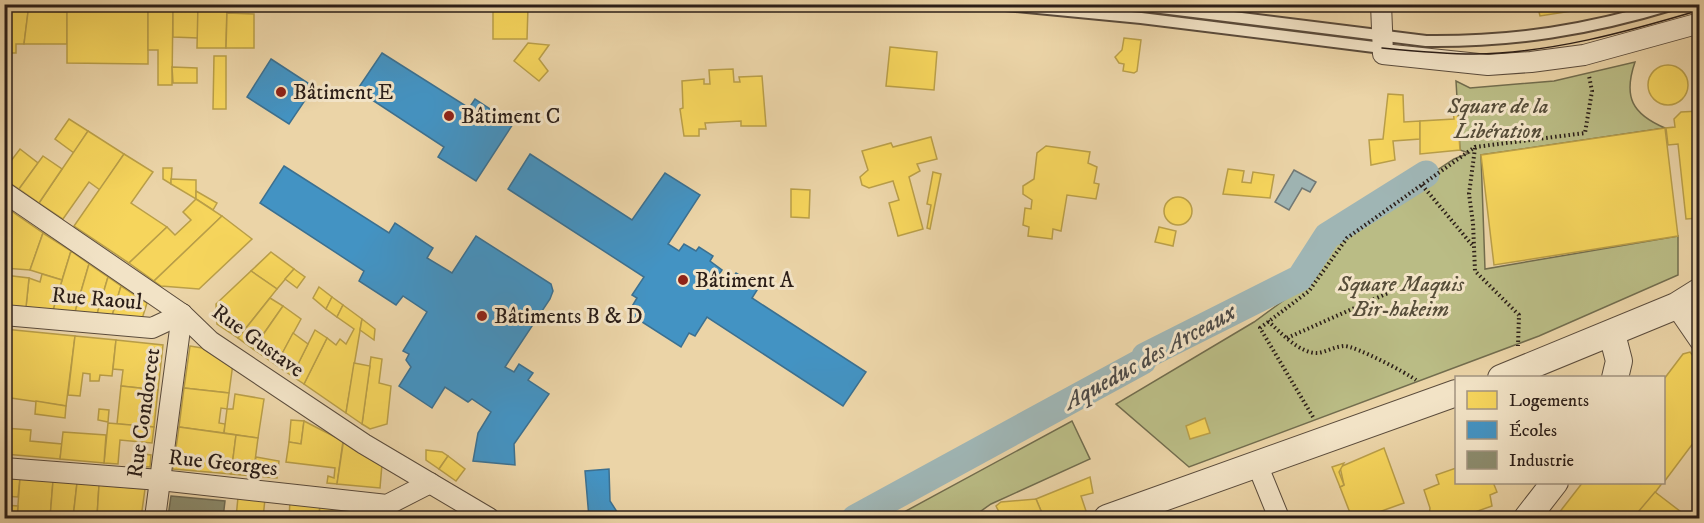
<svg xmlns="http://www.w3.org/2000/svg" width="1704" height="523" font-family="'IM FELL DW Pica',serif">
<rect width="100%" height="100%" fill="#ebd4a7"/>
<filter id="stains"><feTurbulence type="fractalNoise" baseFrequency=".00333" numOctaves="4"/><feColorMatrix values="0 0 0 0 .2 0 0 0 0 .09 0 0 0 0 .02 0 0 0 .5 -.17"/></filter>
<radialGradient id="worn" r=".72"><stop offset=".6" stop-color="#630" stop-opacity="0"/><stop offset="1" stop-color="#630" stop-opacity=".3"/></radialGradient>
<g fill="#babc85" stroke="#726d4e" stroke-width="1.5">
<path d="M1635,62C1623,97 1632,114 1665,128L1481,155L1485,269L1678,236V275L1539,336L1189,467L1116,404L1254,322L1317,276L1335,238L1454,159L1469,153L1460,150L1456,81L1470,88L1554,81Z"/>
<path d="M1072,421L1090,459L991,504L971,518H893Z"/>
</g>
<path fill="#9fb5b4" stroke="#717976" stroke-width="1.5" d="M1294,170L1316,182L1310,192L1302,188L1289,210L1275,202Z"/>
<g fill="#f6d55c" stroke="#b99e48" stroke-width="1.5">
<path d="M5,4H29L24,44H16V53H5Z"/>
<path d="M29,4H34V11L67,12V44H24Z"/>
<path d="M67,4H148V64L67,63Z"/>
<path d="M148,4H173L172,85H158V50H148Z"/>
<path d="M173,4H198V38L173,37Z"/>
<path d="M198,4H227L226,48H197Z"/>
<path d="M1537,4H1584V9L1540,16Z"/>
<path d="M493,6L528,7L527,39H493Z"/>
<path d="M227,13L254,14V48H226Z"/>
<path d="M1124,38L1141,40L1137,71L1134,73L1123,71L1124,64L1119,63L1115,57L1122,50Z"/>
<path d="M528,43L549,45L539,59L548,71L539,81L514,61Z"/>
<path d="M890,47L937,52L934,90L886,86Z"/>
<path d="M214,56H226V109H213Z"/>
<circle cx="1668" cy="85" r="20"/>
<path d="M172,67L197,68V83H173Z"/>
<path d="M733,69L734,82H740L739,77L762,76L766,126H741V121L705,123L706,129H699V136H684L680,109L683,108L682,81L704,79V84H710L709,70Z"/>
<path d="M1388,94L1403,95L1404,122L1420,121V139L1393,141L1395,160L1371,165L1369,140L1383,139Z"/>
<path d="M1453,109H1457L1460,150L1420,154V121L1454,119Z"/>
<path d="M1699,111L1700,218L1686,219L1678,144L1668,145L1666,128L1675,127L1674,119L1681,112Z"/>
<path d="M69,119L88,131L74,153L55,139Z"/>
<path d="M1665,128L1678,236L1494,265L1481,155Z"/>
<path d="M88,131L124,154L100,190L89,182L63,219L39,203Z"/>
<path d="M931,137L937,159L917,164L920,171L909,177L923,229L898,236L889,203L899,200L893,181L869,188L862,185L860,177L868,170L862,151L891,143L893,147Z"/>
<path d="M1046,146L1090,152L1088,163L1097,167L1094,183L1099,184L1096,199L1067,195L1061,231L1053,229L1052,239L1028,236L1029,227L1023,225L1025,208L1031,209L1032,200L1023,194V186L1034,179L1037,153Z"/>
<path d="M20,149L38,163L19,189L4,179V170Z"/>
<path d="M124,154L153,172L131,203L167,227L129,263L74,226Z"/>
<path d="M43,156L62,169L39,203L19,189Z"/>
<path d="M163,168H172L171,184L163,179Z"/>
<path d="M1228,169L1244,171L1242,182L1251,183L1253,172L1274,175L1270,198L1223,194Z"/>
<path d="M933,172L941,174L930,229L927,228L931,205L927,204Z"/>
<path d="M171,179L196,180V199L171,184Z"/>
<path d="M791,189L810,190L809,218L791,217Z"/>
<path d="M196,191L217,203L213,210L196,199Z"/>
<circle cx="1178" cy="211" r="14"/>
<path d="M196,199L222,216L154,281L129,263L167,227L175,235L191,220L183,212Z"/>
<path d="M4,206L43,233L30,270L4,268Z"/>
<path d="M222,216L252,239L199,289L161,286L154,281Z"/>
<path d="M1159,227L1176,231L1173,246L1155,242Z"/>
<path d="M43,233L71,251L62,280L30,270Z"/>
<path d="M71,251L89,264L75,312L53,310Z"/>
<path d="M271,252L294,269L277,289L251,271Z"/>
<path d="M89,264L108,277L97,314L75,312Z"/>
<path d="M294,269L305,277L297,288L285,279Z"/>
<path d="M251,271L277,289L238,338L217,324L216,304Z"/>
<path d="M42,274L62,280L53,310L26,307L29,278L40,282Z"/>
<path d="M4,275L29,278L26,307L4,305Z"/>
<path d="M108,277L121,286L112,316L97,314Z"/>
<path d="M121,286L147,303L142,319L112,316Z"/>
<path d="M319,287L332,297L326,309L313,298Z"/>
<path d="M332,297L343,305L337,317L326,309Z"/>
<path d="M270,298L283,306L253,349L238,338Z"/>
<path d="M343,305L362,319L346,413L304,384L327,338L336,345L340,339L346,344L354,329L337,317Z"/>
<path d="M283,306L301,319L276,365L253,349Z"/>
<path d="M362,319L375,329L374,340L360,330Z"/>
<path d="M4,329L75,336L66,406L4,397Z"/>
<path d="M315,330L327,338L304,384L292,376Z"/>
<path d="M293,333L308,344L292,376L276,365Z"/>
<path d="M75,336L116,340L112,376L100,375L99,381H90V374L83,373L80,396L68,395Z"/>
<path d="M116,340L163,345L158,390L121,386L123,370L113,369Z"/>
<path d="M190,346L214,350L233,363L229,393L184,388Z"/>
<path d="M1690,352L1700,365V434L1664,482V379L1683,354Z"/>
<path d="M371,357L382,359L379,383L391,386L387,424L370,429L362,424Z"/>
<path d="M354,363L370,366L362,424L346,413Z"/>
<path d="M121,386L158,390L154,427L117,424Z"/>
<path d="M184,388L229,393L227,409L221,408L219,423L225,424L224,433L179,427Z"/>
<path d="M235,394L264,399L258,438L224,433L227,409H233Z"/>
<path d="M36,401L66,406L65,418L35,414Z"/>
<path d="M99,409L109,410L108,422L98,420Z"/>
<path d="M1205,418L1210,433L1190,439L1186,426Z"/>
<path d="M291,420L304,421L301,444L289,442Z"/>
<path d="M304,421L343,441L337,484L327,483L328,476L334,478L335,468L286,462L289,442L301,444Z"/>
<path d="M108,423L154,427L152,443L120,440L118,464L104,463Z"/>
<path d="M179,427L236,435L231,474L173,469Z"/>
<path d="M4,428L31,430L30,441L62,444L60,459L5,454Z"/>
<path d="M63,432L106,435L104,463L60,459Z"/>
<path d="M236,435L258,438L253,476L231,474Z"/>
<path d="M344,438L382,464L380,488L337,484Z"/>
<path d="M1384,448L1404,503L1362,518H1352L1340,487L1344,485L1340,467Z"/>
<path d="M426,450L442,452L448,456L439,469L426,460Z"/>
<path d="M134,453L151,455L150,467L133,466Z"/>
<path d="M448,456L465,469L456,481L439,469Z"/>
<path d="M256,457L279,461L277,478L253,476Z"/>
<path d="M1344,463L1339,472L1344,485L1340,487L1332,467Z"/>
<path d="M1456,468V482H1493L1497,492L1490,495L1492,506L1458,518H1429L1430,508L1424,490L1439,484L1436,475Z"/>
<path d="M4,477L20,478L18,497L4,496Z"/>
<path d="M1090,477L1093,493L1081,496L1086,511L1069,518H1044L1036,499Z"/>
<path d="M20,478L53,481L50,518H17Z"/>
<path d="M53,481L77,483L73,518H50Z"/>
<path d="M1583,482H1663L1636,518H1555Z"/>
<path d="M77,483L99,485L97,517L80,515V518H73Z"/>
<path d="M99,485L145,489L141,518L97,517Z"/>
<path d="M1655,492L1689,518H1633Z"/>
<path d="M238,497L265,499L263,518H236Z"/>
<path d="M1036,499L1044,518H1002L996,506L1001,502Z"/>
<path d="M290,501L320,504L319,518H289Z"/>
<path d="M320,504L349,507L348,518H319Z"/>
<path d="M4,505L18,506L17,518H4Z"/>
<path d="M349,507L376,510L375,518H348Z"/>
<path d="M402,513L436,517L435,518H402Z"/>
</g>
<g fill="#4393c3" stroke="#3c7090" stroke-width="1.5">
<path d="M382,53L469,108L475,99L513,124L476,181L438,157L444,147L357,90Z"/>
<path d="M271,59L314,87L289,124L247,97Z"/>
<path d="M530,154L632,220L665,173L700,195L668,244L679,251L684,244L696,251L699,247L713,256L710,261L722,270L718,276L729,283L736,273L759,287L752,298L866,372L843,406L707,317L695,336L689,333L681,347L628,313L637,298L632,295L644,277L508,189Z"/>
<path d="M284,166L389,233L395,223L433,248L427,258L452,273L476,236L551,284L553,291L550,299L505,367L514,372L519,364L533,373L528,380L549,394L514,444L515,465L473,461L478,433L491,412L472,399L468,402L445,387L432,408L399,386L411,367L406,360L409,354L403,351L427,312L403,296L396,305L359,281L364,271L260,203Z"/>
<path d="M609,469L610,501L621,518H589L585,471Z"/>
</g>
<path fill="#8c8c6e" stroke="#6f6b54" stroke-width="1.5" d="M171,496L225,501L223,518L168,517Z"/>
<g fill="none" stroke-linecap="round" stroke-linejoin="round">
<path stroke="#9fb5b4" stroke-width="27" d="M855,518L1143,361L1145,356L1300,278L1327,236L1426,174"/>
<g stroke="#5b4c3c" stroke-width="14">
<g id="service">
<path d="M995,4L1141,18L1382,48"/>
<path d="M1129,4L1426,41C1514,42 1589,30 1674,4"/>
</g>
</g>
<g stroke="#5b4c3c" stroke-width="22">
<g id="minor">
<path d="M1381,4L1383,54L1488,65L1531,62L1584,55L1700,23"/>
<path d="M4,192L182,314L210,341L364,444L489,518"/>
<path d="M1676,306L1700,341"/>
<path d="M4,315L152,328L182,314"/>
<path d="M1257,464L1279,518"/>
<path d="M4,468L160,480L387,505L430,483"/>
<path d="M155,518L182,314"/>
</g>
</g>
<g stroke="#5b4c3c" stroke-width="28">
<g id="tertiary">
<path d="M1612,334L1619,361L1615,378"/>
<path d="M1501,378L1676,306L1700,291"/>
<path d="M1107,518L1456,393"/>
<path d="M1527,518L1555,482"/>
</g>
</g>
<g stroke="#2b1e18" stroke-width="4" stroke-dasharray="1.5 3" stroke-linecap="butt">
<path d="M1475,148L1469,194L1473,223L1475,271L1519,315L1518,346"/>
<path d="M1422,185L1473,246"/>
<path d="M1268,321C1280,332 1300,354 1318,353C1326,352 1336,346 1345,346C1357,347 1405,372 1416,380"/>
<path d="M1287,338L1397,289"/>
<path d="M1313,417L1260,328L1309,291L1347,238L1475,147L1585,133L1592,91L1589,76"/>
</g>
<use href="#service" stroke="#f2e3c6" stroke-width="10"/>
<use href="#minor" stroke="#f2e3c6" stroke-width="20"/>
<use href="#tertiary" stroke="#f2e3c6" stroke-width="26"/>
<path stroke="#2b1e18" stroke-width="1.5" d="M1382,48C1413,51 1444,54 1474,54C1551,53 1626,32 1700,10"/>
</g>
<g fill="#8f2418" stroke="#f2e3c6" stroke-width="2">
<circle cx="281" cy="92" r="6"/>
<circle cx="449" cy="116" r="6"/>
<circle cx="683" cy="280" r="6"/>
<circle cx="482" cy="316" r="6"/>
</g>
<g text-anchor="middle" dominant-baseline="central" stroke-width="6" stroke-linejoin="round" paint-order="stroke">
<g font-size="22" fill="#2b1e18" stroke="#f2e3c6" text-anchor="start">
<text x="293" y="92">Bâtiment E</text>
<text x="461" y="116">Bâtiment C</text>
<text x="695" y="280">Bâtiment A</text>
<text x="494" y="316">Bâtiments B &amp; D</text>
</g>
<g font-size="22" font-style="italic" fill="#564d39" stroke="#f2e3c6">
<text x="1498" y="106">Square de la<tspan x="1498" dy="25">Libération</tspan></text>
<text x="1401" y="284">Square Maquis<tspan x="1401" dy="25">Bir-hakeim</tspan></text>
</g>
<g font-size="22" fill="#2b1e18" stroke="#f2e3c6">
<text transform="translate(97 299) rotate(5)">Rue Raoul</text>
<text transform="translate(258 341) rotate(36)">Rue Gustave</text>
<text transform="translate(144 413) rotate(-82)">Rue Condorcet</text>
<text transform="translate(223 463) rotate(6)">Rue Georges</text>
</g>
<g font-size="24" font-style="italic" fill="#4e4b47" stroke="#f2e3c6">
<text transform="translate(1150 357) rotate(-29)">Aqueduc des Arceaux</text>
</g>
</g>
<rect width="1704" height="523" fill="none" stroke="#ebd4a7" stroke-width="24"/>
<rect x="6" y="6" width="1692" height="511" fill="none" stroke="#2b1e18" stroke-width="3"/>
<rect x="12" y="12" width="1680" height="499" fill="none" stroke="#2b1e18" stroke-width="1.5"/>
<rect x="1455" y="376" width="210" height="108" fill="#f2e3c6" stroke="#a29480" stroke-width="1.5"/>
<rect x="1467" y="391" width="30" height="18" fill="#f6d55c" stroke="#a29480" stroke-width="1.5"/>
<text x="1509" y="406" font-size="18" fill="#2b1e18">Logements</text>
<rect x="1467" y="421" width="30" height="18" fill="#4393c3" stroke="#a29480" stroke-width="1.5"/>
<text x="1509" y="436" font-size="18" fill="#2b1e18">Écoles</text>
<rect x="1467" y="451" width="30" height="18" fill="#8c8c6e" stroke="#a29480" stroke-width="1.5"/>
<text x="1509" y="466" font-size="18" fill="#2b1e18">Industrie</text>
<rect width="100%" height="100%" filter="url(#stains)"/>
<rect width="100%" height="100%" fill="url(#worn)"/>
</svg>
